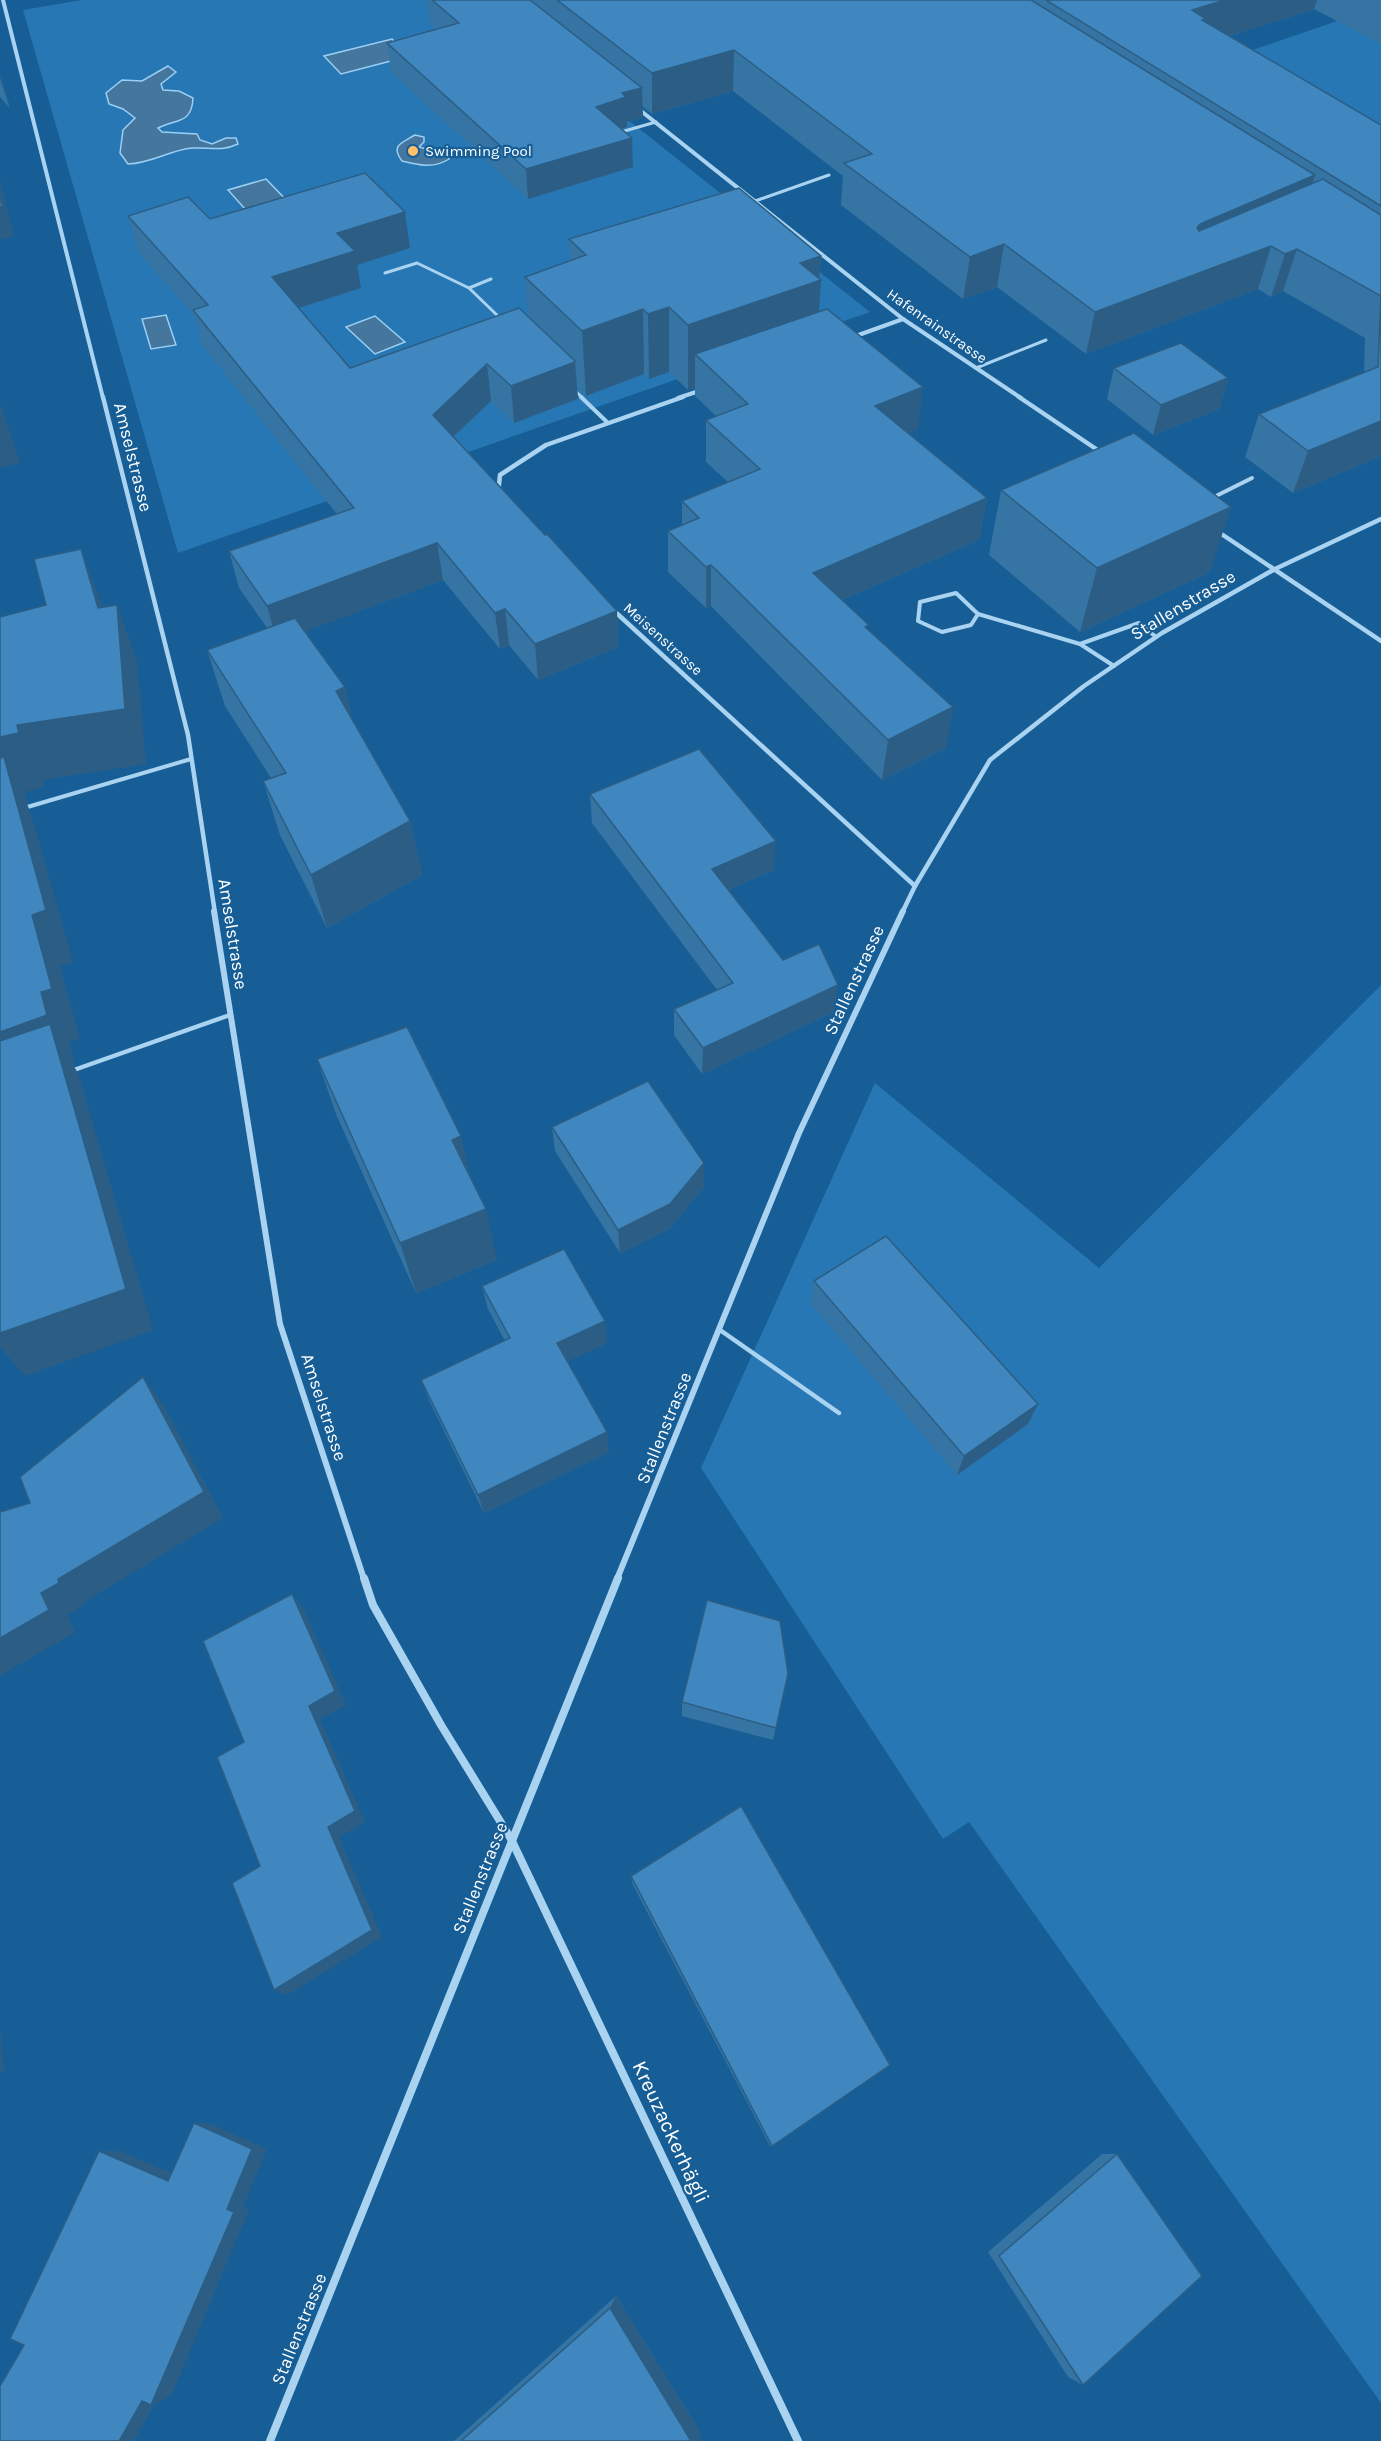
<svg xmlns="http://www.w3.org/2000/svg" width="1381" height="2441" font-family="Karla,sans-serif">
<rect width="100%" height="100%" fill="#175e96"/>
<g fill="#2677b3">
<path d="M82,0H477L870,312L178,553L23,10Z"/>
<path d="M1381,6V134L1241,54Z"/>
<path d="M1381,985V2403L969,1822L943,1839L701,1468L875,1083L1099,1268Z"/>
</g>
<g fill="#44769e" stroke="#9ccff4" stroke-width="1.5">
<path d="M392,39L410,56L341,74L324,56Z"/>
<path d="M168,66L176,72L161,84L163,90L179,91L193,98C192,124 176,119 158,128L162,132L197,134L200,140L212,144L226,138H236L238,144C221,152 210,147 192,148C170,150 152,163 128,164L120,153L123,130L135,118L123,109L109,104L106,93L122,80L142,81Z"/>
<path d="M415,135L424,137V142L419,147L447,155L449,159C434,169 418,165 402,161C390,145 402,143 415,135Z"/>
<path d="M266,179L292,206L253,218L228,190Z"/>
<path d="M166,315L176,345L151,349L142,319Z"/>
<path d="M375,316L405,342L375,354L346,327Z"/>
</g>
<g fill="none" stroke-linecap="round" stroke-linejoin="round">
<g stroke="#a9d3f1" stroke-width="3">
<path d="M621,132L656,122"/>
<path d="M755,201L829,175"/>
<path d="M385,273L417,263L469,288"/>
<path d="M491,279L469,288L501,319"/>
<path d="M976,368L1046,340"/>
<path d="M573,389L583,398"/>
</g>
<g stroke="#a9d3f1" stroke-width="4">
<path d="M581,397L608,423"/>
<path d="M1212,498L1252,478"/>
<path d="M956,593L978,614L971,625L942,632L918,621L920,602Z"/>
<path d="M978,614L1080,644L1139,623L1156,637"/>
<path d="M1080,644L1114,666"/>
<path d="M24,808L191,759"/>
</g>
<g stroke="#a9d3f1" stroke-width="4.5">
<path d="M71,1071L230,1015"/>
<path d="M720,1330L839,1413"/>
</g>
<g stroke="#a9d3f1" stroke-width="4">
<path d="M3,0L103,398"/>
<path d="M636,107L903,319L1021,398"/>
<path d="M853,337L903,319"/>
<path d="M678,398L702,390"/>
</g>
<g stroke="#a9d3f1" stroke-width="4.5">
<path d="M103,397L188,735L215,913"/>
<path d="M1019,397L1102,453"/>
<path d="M498,494L500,475L546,445L683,397"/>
<path d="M1217,531L1381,641"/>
<path d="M612,609L915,886"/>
<path d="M902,913L915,886L990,760L1084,686L1162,633L1275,569L1381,519"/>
</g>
<g stroke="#a9d3f1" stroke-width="6">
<path d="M214,911L280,1324L364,1579"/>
<path d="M617,1579L799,1133L903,911"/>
</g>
<g stroke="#a9d3f1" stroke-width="8">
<path d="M364,1578L373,1605L441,1725L511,1839L798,2441"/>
<path d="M270,2441L618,1578"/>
</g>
</g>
<g fill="#3674a3">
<path d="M427,0H1381V44L1314,9L1229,36L1381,125V456L1293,493L1245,457L1259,414L1364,373L1365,338L1283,291L1271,297L1258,289L1086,354L997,287L963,299L841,205L843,176L733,91L652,114L642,106L643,117L627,122V127L622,129L633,167L528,199L391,72L387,43L436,30L430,24Z"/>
<path d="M0,74L10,108L0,97Z"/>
<path d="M128,216L210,219L410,248L357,265L361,288L298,308L350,368L528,317L525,277L570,261L569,239L821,256L819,278V312L918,429L908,433L987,498L979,540L842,600L868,630L946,748L882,780L711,606L706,608L668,572V531L682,525V501L728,482L706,462V420L716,416L695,396V388L688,390L669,372L649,379L644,374L586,396L577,387L578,399L514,423L491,401L454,437L617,611L618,647L538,680L509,645L500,649L443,580L305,631L345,687L352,719L410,821L422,875L327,928L280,835L263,781L271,778L225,706L207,650L267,628L239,588L229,551L337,514L203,346L194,315L138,252Z"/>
<path d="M1114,368L1228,378L1219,409L1153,435L1107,399Z"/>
<path d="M1001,490L1210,572L1080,632L989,555Z"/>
<path d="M590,794L774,870L728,890L783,960L834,1012L702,1074L674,1035V1009L717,990L592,823Z"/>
<path d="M317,1059L470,1178L497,1260L416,1293L336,1114Z"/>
<path d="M552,1127L704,1187L670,1228L620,1253L555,1151Z"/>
<path d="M814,1281L1038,1404L1028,1424L957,1475L811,1304Z"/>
<path d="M482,1286L607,1343L567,1361L609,1452L484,1513L429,1400L421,1380L505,1341L488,1309Z"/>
<path d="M785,1688L773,1740L682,1716V1702Z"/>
<path d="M631,1876L772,2146H770L633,1885Z"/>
<path d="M1102,2154H1117L1083,2385L1068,2377L988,2252Z"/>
<path d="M616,2296L700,2432V2441H454Z"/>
</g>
<g fill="#2c5e85">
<path d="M1225,0H1317L1314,9L1200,45L1192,10Z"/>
<path d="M734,50L733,91L652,114V73Z"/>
<path d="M0,74L10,108L0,79Z"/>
<path d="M642,88L643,117L627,122V127L597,137L596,107L622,93Z"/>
<path d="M632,138L633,167L528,199L526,169Z"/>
<path d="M1315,175L1302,217L1188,267L1197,228L1200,224Z"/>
<path d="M0,179L14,237L0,239Z"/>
<path d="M405,212L410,248L357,265L361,288L280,314L272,277L337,233Z"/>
<path d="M1004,244L997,287L963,299L970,257Z"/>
<path d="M1271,246L1258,289L1086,354L1095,312Z"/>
<path d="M1297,249L1283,291L1271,297L1285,254Z"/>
<path d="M821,256L819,280H821L817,345L695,354V388L688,390V325L800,263Z"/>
<path d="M669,307V372L649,379L648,314Z"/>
<path d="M643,309L644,374L586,396L582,331Z"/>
<path d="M575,362L578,399L514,423L511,386Z"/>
<path d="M487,364L491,401L438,451L433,415Z"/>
<path d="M1228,378L1219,409L1153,435L1161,405Z"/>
<path d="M923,387L918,429L870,448L875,406Z"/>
<path d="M0,402L20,463L0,468Z"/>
<path d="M1381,421V456L1293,493L1308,451Z"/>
<path d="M987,498L979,540L810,614L813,573Z"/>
<path d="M1231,507L1210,572L1080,632L1097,568Z"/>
<path d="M437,543L443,580L277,642L267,606Z"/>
<path d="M81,549L102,605L120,664L98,608Z"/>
<path d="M711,565V606L706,608V567Z"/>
<path d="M117,605L137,661L146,764L43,780L45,787L25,792L28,803L27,804L30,811L73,962L60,966L80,1039L69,1042L75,1065H73L78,1073L153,1330L25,1376L0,1347V1032L41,992L32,915L0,813V737L17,725Z"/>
<path d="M505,609L509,645L500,649L495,613Z"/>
<path d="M617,611L618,647L538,680L535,644Z"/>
<path d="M345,687L358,743L336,691Z"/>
<path d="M953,707L946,748L882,780L888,740Z"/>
<path d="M410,821L422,875L327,928L311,875Z"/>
<path d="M776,841L774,870L712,897V869Z"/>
<path d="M838,985L834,1012L702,1074L703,1048Z"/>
<path d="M461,1136L473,1189L452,1140Z"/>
<path d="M704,1163V1187L670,1228L620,1253L618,1230Z"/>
<path d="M486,1209L497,1260L416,1293L400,1243Z"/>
<path d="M605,1321L607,1343L561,1364L557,1343Z"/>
<path d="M143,1377L164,1406L223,1518L84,1602L85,1605L67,1615L75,1632L0,1676V1638L41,1593L58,1579Z"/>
<path d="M1038,1404L1028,1424L957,1475L964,1456Z"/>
<path d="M607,1432L609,1452L484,1513L478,1495Z"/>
<path d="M292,1594L304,1610L346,1705L320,1719L365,1822L339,1837L382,1937L287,1995L274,1990L328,1827L309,1706Z"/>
<path d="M0,2027L4,2070L0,2072Z"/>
<path d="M194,2123L211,2124L267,2149L243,2207L249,2210L171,2396L155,2403L134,2441H119L227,2209Z"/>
<path d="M99,2151H119L186,2179L168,2181Z"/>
<path d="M616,2296L700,2432V2441H691L610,2308Z"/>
</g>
<g fill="#3f87be" stroke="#2c5e85" stroke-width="1.5">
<path d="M432,0H530L642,88L622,93L626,97L596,107L632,138L526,169L387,43L459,23Z"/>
<path d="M557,0H1031L1315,175L1200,224L1197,228L1199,231L1323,179L1381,215V421L1308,451L1259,414L1378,367L1381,296L1297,249L1285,254L1271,246L1095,312L1004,244L970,257L844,163L872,154L734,50L652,73Z"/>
<path d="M1046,0H1225L1192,10L1206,19L1202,20L1381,125V206Z"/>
<path d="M365,173L405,212L337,233L355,251L272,277L350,368L519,308L575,361V362L511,386L487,364L433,415L545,535L547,534L617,611L535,644L505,609L495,613L437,543L267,606L229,551L354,508L193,310L208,305L128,216L188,197L210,219Z"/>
<path d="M739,188L821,256L800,263L821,280L688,325L669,307L648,314L643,309L582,331L525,277L586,255L569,239Z"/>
<path d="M0,192L3,207H0Z"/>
<path d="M827,309L923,387L875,406L987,498L813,573L869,625L865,627L953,707L888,740L711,565L706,567L668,531L699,518L682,501L760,469L706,420L748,404L695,354Z"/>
<path d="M1181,343L1228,378L1161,405L1114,368Z"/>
<path d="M1134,433L1231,507L1097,568L1001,490Z"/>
<path d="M81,549L98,608L117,605L125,709L17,725L19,733L0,737V617L46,605L34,559Z"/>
<path d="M295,618L345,687L336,691L410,821L311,875L263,781L286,773L207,650Z"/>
<path d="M699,749L776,841L712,869L783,960L819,944L838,985L703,1048L674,1009L733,983L590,794Z"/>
<path d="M4,757L46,910L32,915L52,989L41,992L47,1015L0,1032V758Z"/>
<path d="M50,1024L126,1289L0,1333V1041Z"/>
<path d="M407,1027L461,1136L452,1140L486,1209L400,1243L317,1059Z"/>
<path d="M648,1081L704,1163L670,1204L618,1230L552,1127Z"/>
<path d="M886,1236L1038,1404L964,1456L814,1281Z"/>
<path d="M564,1249L605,1321L557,1343L607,1432L478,1495L421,1380L510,1338L482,1286Z"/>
<path d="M143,1377L204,1492L58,1579L59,1583L41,1593L49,1610L0,1638V1512L30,1503L20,1477Z"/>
<path d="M292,1594L335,1691L309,1706L355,1811L328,1827L372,1930L274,1990L232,1883L260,1866L217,1757L244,1742L203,1641Z"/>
<path d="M707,1600L780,1621L788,1674L776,1728L682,1702Z"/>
<path d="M741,1806L890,2065L772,2146L631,1876Z"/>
<path d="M194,2123L252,2149L227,2209L234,2212L151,2405L142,2401L119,2441H0V2386L24,2345L10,2339L99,2151L168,2181Z"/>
<path d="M1117,2154L1202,2276L1083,2385L999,2256Z"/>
<path d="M610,2308L691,2441H461Z"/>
</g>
<circle fill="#ffc169" stroke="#175e96" stroke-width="2" cx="413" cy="151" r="6"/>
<g text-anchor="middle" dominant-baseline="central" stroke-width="4.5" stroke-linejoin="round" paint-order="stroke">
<g font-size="15" fill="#fff" stroke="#175e96" text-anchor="start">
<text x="425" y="151">Swimming Pool</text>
</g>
<g font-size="15" fill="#fff" stroke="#175e96">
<text transform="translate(937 326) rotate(35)">Hafenrainstrasse</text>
<text transform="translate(663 639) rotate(42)">Meisenstrasse</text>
</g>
<g font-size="18" fill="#fff" stroke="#175e96">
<text transform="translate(133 457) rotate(76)">Amselstrasse</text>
<text transform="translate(1183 605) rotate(-31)">Stallenstrasse</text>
<text transform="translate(233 934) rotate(81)">Amselstrasse</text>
<text transform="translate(854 980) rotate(-65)">Stallenstrasse</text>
<text transform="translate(324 1407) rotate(72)">Amselstrasse</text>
<text transform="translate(664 1428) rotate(-68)">Stallenstrasse</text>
<text transform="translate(480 1878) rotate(-68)">Stallenstrasse</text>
<text transform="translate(299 2329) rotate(-68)">Stallenstrasse</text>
</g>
<g font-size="21" fill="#fff" stroke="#175e96">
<text transform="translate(671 2132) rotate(65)">Kreuzackerhägli</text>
</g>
</g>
</svg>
